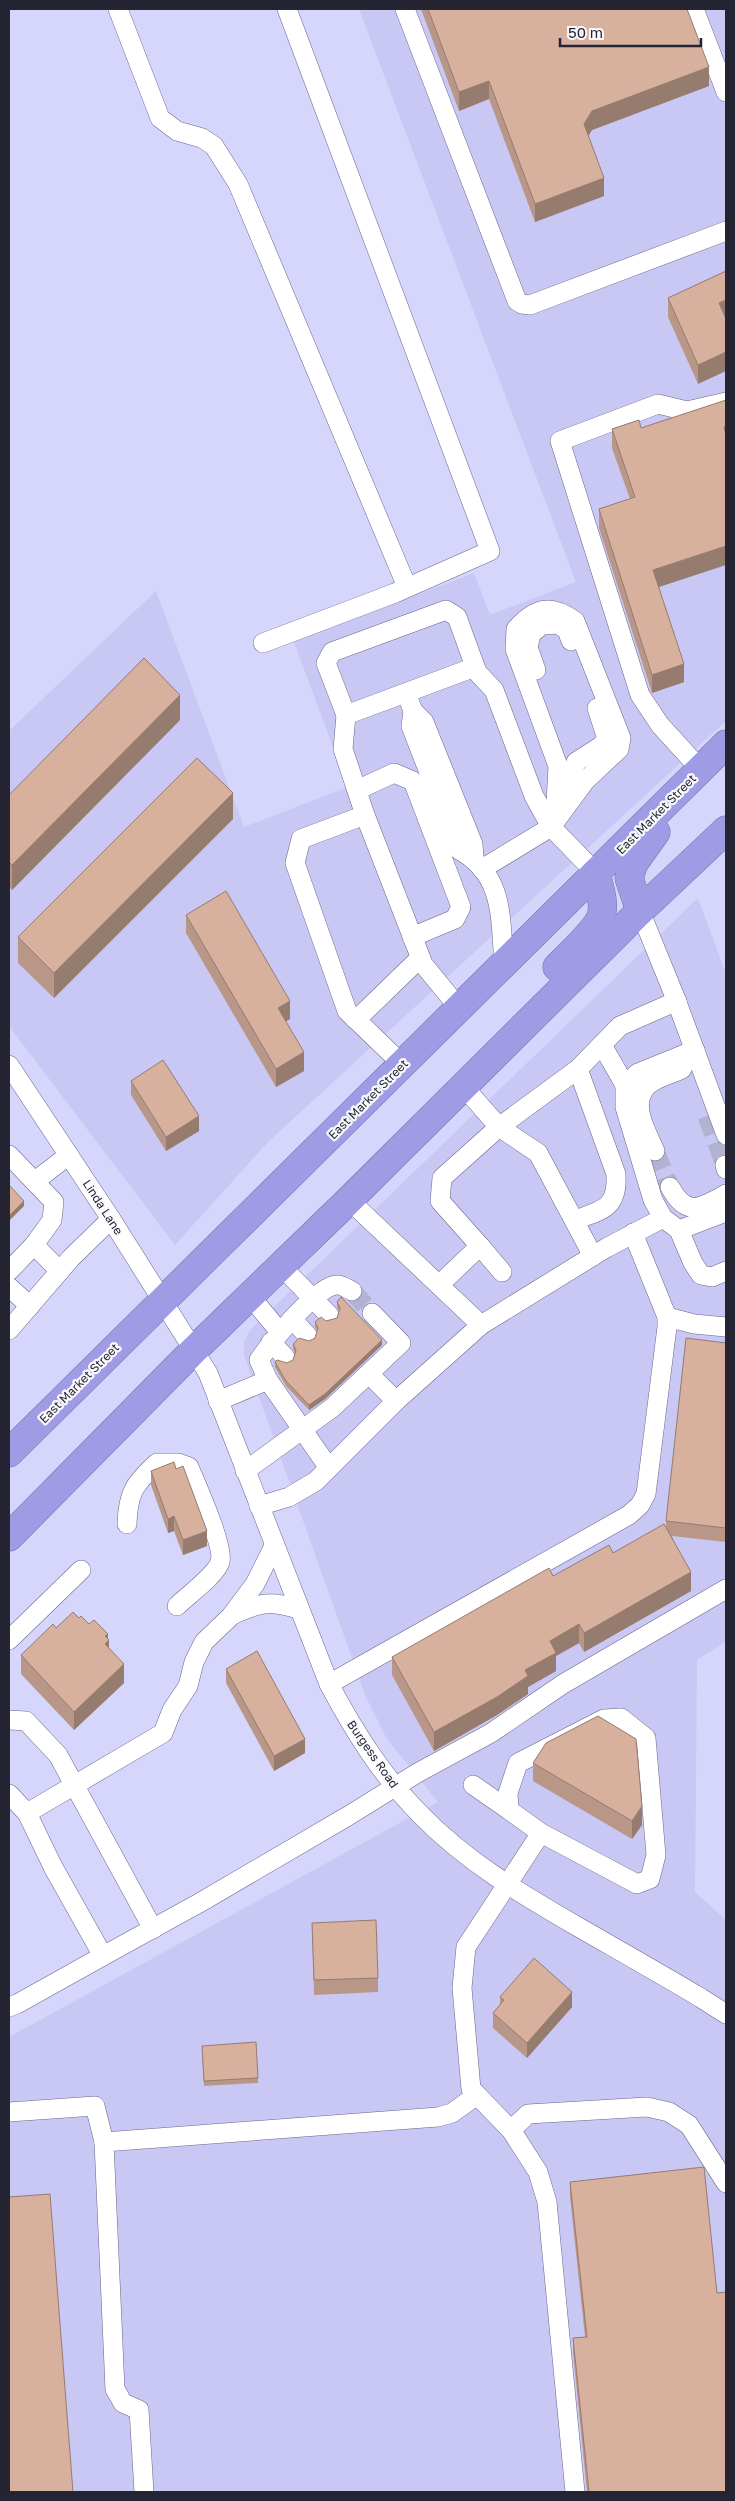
<svg xmlns="http://www.w3.org/2000/svg" width="735" height="2501" font-family="'Golos Text',sans-serif">
<rect width="100%" height="100%" fill="#d6d5fb"/>
<g fill="#c9c7f4">
<path d="M359,9H726V721L268,1142L175,1245L9,1026V731L156,591L244,827L348,787L294,642L474,573L490,615L576,582Z"/>
<path d="M698,898L726,974V1641L697,1660L695,1892L726,1920V2492H9V2037L438,1802L387,1739L366,1697L244,1355V1342L251,1329Z"/>
</g>
<g fill="none" stroke-linecap="round" stroke-linejoin="round">
<g stroke="#b2b2d3" stroke-width="19" stroke-dasharray="19 9" stroke-linecap="butt">
<path d="M707,1116L725,1165"/>
<path d="M655,1151L670,1187"/>
<path d="M352,1291L372,1313"/>
</g>
<g stroke="#696789" stroke-width="20">
<g id="minor">
<path d="M118,9L160,118L177,131L202,138L214,146L238,184L407,587"/>
<path d="M405,9L517,301L522,304L530,305L726,231"/>
<path d="M694,9L726,92"/>
<path d="M263,643L395,593L490,551L287,9"/>
<path d="M536,670L528,647L531,634L542,625L558,624L567,630L571,641"/>
<path d="M406,693L413,711L411,726L459,850C505,875 500,919 504,964"/>
<path d="M413,711L424,722L473,844L474,858"/>
<path d="M346,715L326,663L332,652L446,610L457,617L477,672L494,690L534,796L551,827L596,873"/>
<path d="M701,770L660,725L640,695L560,441L658,404L687,411L726,402"/>
<path d="M357,790L394,773L413,781L461,907L455,919L412,937"/>
<path d="M564,799L576,762L601,746L607,739L597,708"/>
<path d="M365,815L301,839L295,863L347,1011L402,1064"/>
<path d="M482,869L551,827L585,781L619,749L621,738L575,621C550,603 535,608 516,629L515,649L558,766L555,821"/>
<path d="M640,911L675,997L726,1135"/>
<path d="M459,1008L423,964L365,815L343,749L346,715L475,667"/>
<path d="M356,1020L420,958"/>
<path d="M602,1045L625,1085"/>
<path d="M695,1050L638,1073L625,1085V1107L653,1200L663,1218L679,1230L693,1263L701,1275L712,1277L726,1271"/>
<path d="M9,1065L111,1219L208,1373L329,1684C354,1731 382,1776 420,1814C466,1862 523,1895 580,1928C620,1951 661,1974 701,1998L726,2014"/>
<path d="M463,1086L499,1127L442,1178L440,1201L480,1246"/>
<path d="M655,1151C647,1132 629,1104 647,1086C654,1078 672,1074 682,1069L688,1053"/>
<path d="M9,1155L54,1202L52,1220L34,1245L9,1271"/>
<path d="M725,1165L726,1169"/>
<path d="M35,1181L69,1155"/>
<path d="M670,1187C686,1217 700,1209 726,1194"/>
<path d="M349,1200L481,1325"/>
<path d="M575,1220C603,1210 618,1208 616,1174L578,1069"/>
<path d="M679,1230L726,1212"/>
<path d="M34,1245L60,1271"/>
<path d="M593,1256L538,1153L499,1127L578,1069L620,1026L677,1001"/>
<path d="M281,1266L329,1315"/>
<path d="M439,1285L480,1246L502,1272"/>
<path d="M9,1287L30,1306"/>
<path d="M250,1296L280,1332"/>
<path d="M667,1317L694,1324L726,1327"/>
<path d="M292,1319L307,1335"/>
<path d="M9,1330L71,1258L111,1219"/>
<path d="M271,1342L285,1357"/>
<path d="M369,1374L396,1401"/>
<path d="M268,1380L329,1468"/>
<path d="M218,1401L268,1380L259,1360C270,1344 318,1283 338,1285C342,1285 348,1289 352,1291"/>
<path d="M245,1471L332,1408L401,1343L372,1313"/>
<path d="M259,1506L289,1497L316,1481L396,1401L481,1325L606,1248L663,1218"/>
<path d="M127,1524C128,1493 134,1484 157,1463H178L189,1467C196,1484 225,1548 220,1562C216,1575 187,1596 177,1606"/>
<path d="M232,1615C258,1603 270,1600 298,1609"/>
<path d="M9,1640L81,1570"/>
<path d="M329,1684L629,1515L640,1505L646,1494L667,1327V1317L633,1233"/>
<path d="M9,1720L26,1721L58,1755L153,1929"/>
<path d="M473,1785L509,1810"/>
<path d="M9,1794L27,1813L53,1867L103,1956L201,1902L348,1816L419,1772L491,1733L563,1684L726,1589"/>
<path d="M27,1813L163,1733L172,1710L188,1686L194,1662L204,1642L231,1616L255,1584L274,1546"/>
<path d="M541,1833L509,1810L508,1793L518,1763L604,1719L621,1718L646,1738L656,1855L650,1879L637,1884L541,1833L466,1947L462,1988L471,2089L511,2130L538,2172L547,2202L575,2492"/>
<path d="M9,2007L17,2004L103,1956"/>
<path d="M9,2112L95,2106L104,2142"/>
<path d="M511,2130L528,2114L647,2107L669,2112L689,2125L726,2183"/>
<path d="M144,2492L139,2410L123,2403L115,2389L104,2142L438,2117L452,2113L477,2095"/>
</g>
</g>
<g stroke="#7471a6" stroke-width="29">
<g id="highway">
<path d="M640,911L629,878L634,863L656,832"/>
<path d="M557,967C567,957 601,925 602,912C604,899 599,886 596,873"/>
<path d="M9,1453L726,744"/>
<path d="M9,1537L194,1350L349,1200L640,911L726,830"/>
</g>
</g>
<use href="#minor" stroke="#fff" stroke-width="19"/>
<use href="#highway" stroke="#9f9be5" stroke-width="28"/>
</g>
<g fill="#b99788">
<path d="M421,9H687L709,86L592,130L588,136L604,196L535,222L489,99L459,111Z"/>
<path d="M726,271L698,384L668,317V298Z"/>
<path d="M639,420L659,587L684,682L652,693L599,528V509L630,499L612,448V429Z"/>
<path d="M180,720L12,890L9,887V795Z"/>
<path d="M233,819L54,998L18,963V937Z"/>
<path d="M186,915L290,1019L286,1021L304,1071L276,1087L186,933Z"/>
<path d="M131,1081L199,1131L166,1151L131,1095Z"/>
<path d="M337,1302L382,1345L325,1399L309,1410L286,1386L275,1367V1362L287,1363L293,1360L295,1353L293,1349V1344L309,1341L315,1338L317,1331L315,1327V1322L326,1321L337,1318L339,1311L337,1307Z"/>
<path d="M726,1343V1542L672,1536L691,1591L584,1652L579,1643L556,1656V1671L528,1687V1694L497,1715L434,1751L392,1675V1657L553,1576L613,1553L666,1527V1521Z"/>
<path d="M151,1471L207,1546L183,1555L174,1531L168,1533L151,1485Z"/>
<path d="M89,1624L108,1639L109,1649L124,1683L74,1730L21,1674V1655L56,1628Z"/>
<path d="M226,1669L305,1753L274,1771L226,1683Z"/>
<path d="M533,1763L642,1825L632,1839L533,1781Z"/>
<path d="M312,1923L378,1978V1992L314,1995Z"/>
<path d="M500,1997L572,2007L527,2058L493,2028V2013L500,2005Z"/>
<path d="M202,2051L258,2078V2083L204,2086Z"/>
<path d="M570,2182L717,2293L726,2492H587L573,2352V2338L585,2337L570,2197Z"/>
</g>
<g fill="#967b6f">
<path d="M709,67V86L592,130L584,143V124L592,111Z"/>
<path d="M489,81V99L459,111V92Z"/>
<path d="M604,178V196L535,222V204Z"/>
<path d="M726,300V318L719,303Z"/>
<path d="M726,352V371L698,384V365Z"/>
<path d="M726,426V444L724,427Z"/>
<path d="M726,546V565L653,589V570Z"/>
<path d="M684,664V682L652,693V675Z"/>
<path d="M180,695V720L12,890V865Z"/>
<path d="M233,793V819L54,998V973Z"/>
<path d="M290,1001V1019L278,1026V1008Z"/>
<path d="M304,1052V1071L276,1087V1069Z"/>
<path d="M199,1116V1131L166,1151V1137Z"/>
<path d="M24,1201V1206L9,1221V1216Z"/>
<path d="M382,1340V1345L325,1399L309,1410V1405Z"/>
<path d="M174,1516V1531L168,1533V1519Z"/>
<path d="M207,1531V1546L183,1555V1540Z"/>
<path d="M691,1572V1591L584,1652V1633Z"/>
<path d="M579,1624V1643L556,1656V1671L528,1687V1694L497,1715L434,1751V1732L525,1670L550,1641Z"/>
<path d="M108,1634V1641L109,1640V1659L105,1663V1636Z"/>
<path d="M124,1664V1683L74,1730V1712Z"/>
<path d="M305,1739V1753L274,1771V1756Z"/>
<path d="M642,1806V1825L632,1839V1821Z"/>
<path d="M572,1992V2007L527,2058V2043Z"/>
</g>
<g fill="#d7b09e" stroke="#967b6f">
<path d="M428,9H687L709,67L592,111L584,124L604,178L535,204L489,81L459,92Z"/>
<path d="M726,271V300L719,303L726,319V352L698,365L668,298Z"/>
<path d="M726,400V426L724,427L726,435V546L653,570L684,664L652,675L599,509L635,497L612,429L639,420L641,428Z"/>
<path d="M144,658L180,695L12,865L9,862V795Z"/>
<path d="M197,758L233,793L54,973L18,937Z"/>
<path d="M226,891L290,1001L278,1008L304,1052L276,1069L186,915Z"/>
<path d="M163,1060L199,1116L166,1137L131,1081Z"/>
<path d="M9,1185L24,1201L9,1216Z"/>
<path d="M341,1297L382,1340L325,1394L309,1405L286,1381L275,1362L277,1360L287,1363L293,1360L296,1350L293,1344L299,1338L309,1341L315,1338L318,1328L315,1322L321,1317L326,1321L337,1318L340,1308L337,1302Z"/>
<path d="M686,1338L726,1343V1528L666,1521Z"/>
<path d="M174,1462L176,1469L183,1466L207,1531L183,1540L174,1516L168,1519L151,1471Z"/>
<path d="M664,1524L691,1572L584,1633L579,1624L550,1641L556,1653L525,1670L528,1676L497,1697L434,1732L392,1657L549,1568L553,1576L609,1545L613,1553Z"/>
<path d="M73,1612L79,1618L81,1616L89,1624L94,1620L108,1634L105,1636L109,1640L105,1644L124,1664L74,1712L21,1655L53,1624L56,1628Z"/>
<path d="M257,1651L305,1739L274,1756L226,1669Z"/>
<path d="M598,1716L636,1739L642,1806L632,1821L533,1763L546,1743Z"/>
<path d="M376,1920L378,1978L314,1980L312,1923Z"/>
<path d="M534,1958L572,1992L527,2043L493,2013L504,2000L500,1997Z"/>
<path d="M256,2042L258,2078L204,2081L202,2046Z"/>
<path d="M704,2167L717,2293L726,2292V2492H589L573,2338L587,2337L570,2182Z"/>
<path d="M50,2194L73,2492H9V2197Z"/>
</g>
<g text-anchor="middle" dominant-baseline="central" stroke-width="4.5" stroke-linejoin="round" paint-order="stroke">
<g font-size="12" fill="#242432" stroke="#fafafe">
<text transform="translate(656 814) rotate(-45)">East Market Street</text>
<text transform="translate(368 1099) rotate(-45)">East Market Street</text>
<text transform="translate(103 1207) rotate(57)">Linda Lane</text>
<text transform="translate(79 1383) rotate(-45)">East Market Street</text>
<text transform="translate(373 1754) rotate(55)">Burgess Road</text>
</g>
</g>
<rect width="735" height="2501" fill="none" stroke="#242432" stroke-width="20"/>
<path d="M560 38v8h141v-8" fill="none" stroke="#242432" stroke-width="2.5"/>
<text x="568" y="38" font-size="15" fill="#242432" stroke="#fafafe" stroke-width="4" paint-order="stroke">50 m</text>
</svg>
